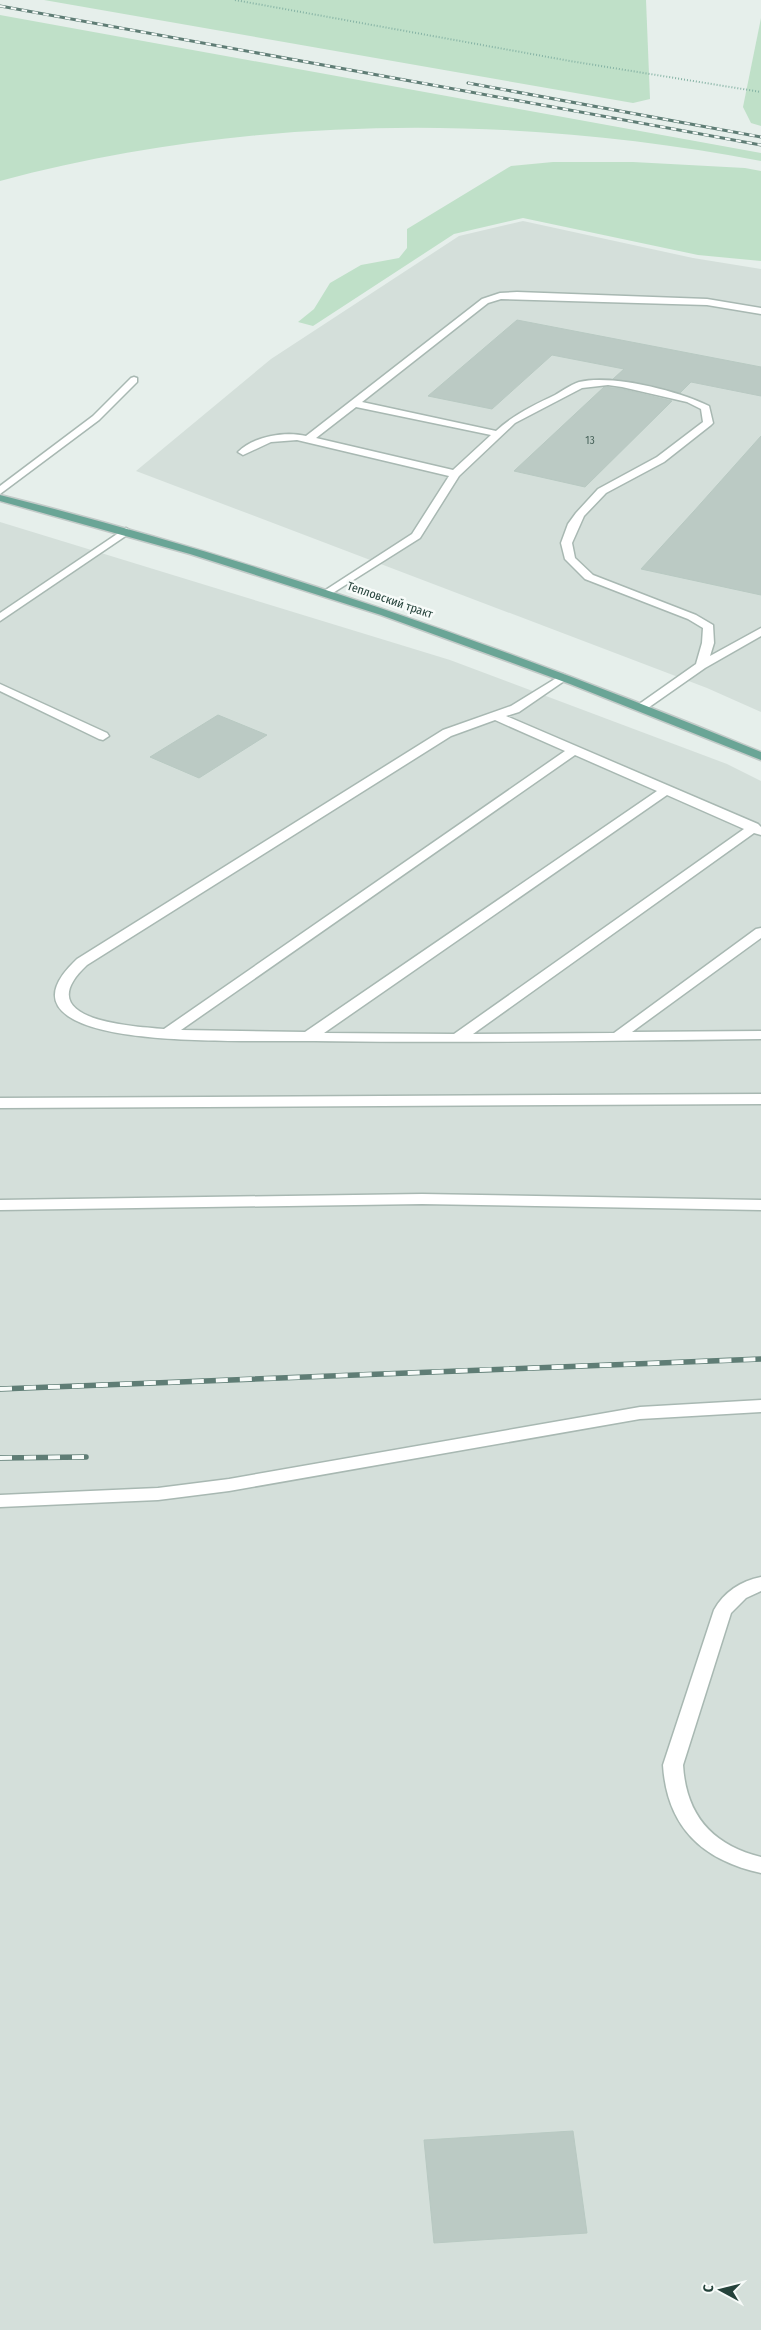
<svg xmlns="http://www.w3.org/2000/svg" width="761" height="2330" font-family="'Fira Sans Condensed',sans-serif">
<rect width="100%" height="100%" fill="#e6efeb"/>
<g fill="#d4dfda">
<path d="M523,221L693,258L761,269V712L707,688L136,471L271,359L459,236Z"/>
<path d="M0,522L450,660L727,764L761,781V2330H0Z"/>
</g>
<g fill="#bfe0c8">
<path d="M44,0H646L650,99L633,103Z"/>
<path d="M0,15L761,153V161C510,113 247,115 0,181Z"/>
<path d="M761,18V126L751,123L743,107Z"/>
<path d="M553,162H633L745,168L761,171V261L698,255L523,218L454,234L313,326L298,322L314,309L330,283L361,265L399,258L407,248V229L511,166Z"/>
</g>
<g fill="#bbcac4" stroke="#b8c9c2">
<path d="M517,320L761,367V396L691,382L680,393L645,384L613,379L624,369L552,355L492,409L428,396Z"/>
<path d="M604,387L622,389L672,401L585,487L514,471Z"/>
<path d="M761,436V595L641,569L694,511Z"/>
<path d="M218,715L267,735L199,778L150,757Z"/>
<path d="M573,2131L587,2233L434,2243L424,2140Z"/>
</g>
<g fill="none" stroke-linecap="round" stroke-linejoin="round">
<g stroke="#a8b8b2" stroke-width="3">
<g id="service">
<path d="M517,292L707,299L761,308V314L707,305L501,299L488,303L362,402L496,431C513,415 534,405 555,395C562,391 570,385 579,382C612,374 679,391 709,406L713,423L711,425L664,462L606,493L584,516L572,543L575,558L593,575L696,615L713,625L714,643L710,656L761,628V636L705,668L645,710L641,711L635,707L696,664L702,643L703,628L688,619L585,579L565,559L561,543L568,524L576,513L598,489L657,457L703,422L701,409L687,402L622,387L608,385L582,388L515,423L459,476L420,538L328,596L322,593L324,591L412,534L449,476L297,440L271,442L243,455L238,452C254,436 285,431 306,436L482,299L500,293ZM356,407L491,435L453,470L316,438Z"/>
<path d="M134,377L137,378V382L99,420L0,494V486L93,416L131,378Z"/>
<path d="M126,528L131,531L130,533L0,621V613Z"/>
<path d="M563,674L569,677L567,679L519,712L506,716L758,824L761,827V835L754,833L473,1034L614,1033L756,929L761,928V938L632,1032L761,1031V1039C612,1041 463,1043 315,1041C258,1040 112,1047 68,1016C42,998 60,975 77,959L443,730L511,706ZM495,720L565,751L164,1029C128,1026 28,1020 87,965L451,736ZM575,755L657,791L305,1032L181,1030ZM667,795L744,829L454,1034L324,1033Z"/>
<path d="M0,684L107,733L109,736L103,740L99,739L0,691Z"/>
<path d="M761,1094V1104L0,1108V1098Z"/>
<path d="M422,1194L761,1200V1210L422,1204L0,1210V1200Z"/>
<path d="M761,1400V1412L640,1419L229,1491L158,1500L0,1507V1495L158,1488L229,1479L640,1407Z"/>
<path d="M761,1577V1591L746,1598L731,1613L683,1765C686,1815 712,1845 761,1857V1873C702,1860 667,1827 663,1765L714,1610C724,1592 741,1581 761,1577Z"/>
</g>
</g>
<g stroke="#c2cac8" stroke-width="3">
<path id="primary" d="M0,495C260,560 513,650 761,752V760L570,684L381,615L190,554L0,501Z"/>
</g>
<path stroke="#86b3a5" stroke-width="2" stroke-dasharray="1 2" stroke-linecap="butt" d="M235,0L570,61L761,92"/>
<use href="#service" fill="#fff" fill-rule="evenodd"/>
<use href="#primary" fill="#6aa596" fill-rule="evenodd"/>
<g stroke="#5f7d75" stroke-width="3">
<g id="rail-far1">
<path d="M0,6L761,145"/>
<path d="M468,83L761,137"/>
</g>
</g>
<g stroke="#5f7d75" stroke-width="5.5">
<g id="rail">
<path d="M0,1389L761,1359"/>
<path d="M0,1458L86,1457"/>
</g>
</g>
<use href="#rail-far1" stroke="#f7fbf9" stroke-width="2" stroke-dasharray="5.5" stroke-linecap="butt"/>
<use href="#rail" stroke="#f7fbf9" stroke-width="4" stroke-dasharray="12" stroke-linecap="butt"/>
</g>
<g text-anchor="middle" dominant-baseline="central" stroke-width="5" stroke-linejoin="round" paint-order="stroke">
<g font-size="11" fill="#4a645c">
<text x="590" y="440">13</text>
</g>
<g font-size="12" fill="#24423a" stroke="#f7fbf9">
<text transform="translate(390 600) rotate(19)">Тепловский тракт</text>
</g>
</g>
<g transform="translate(721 2290) rotate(277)" stroke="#f7fbf9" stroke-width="4" paint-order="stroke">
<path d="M0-4L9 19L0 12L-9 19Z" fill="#24423a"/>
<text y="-8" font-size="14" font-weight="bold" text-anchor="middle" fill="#24423a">С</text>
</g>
</svg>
